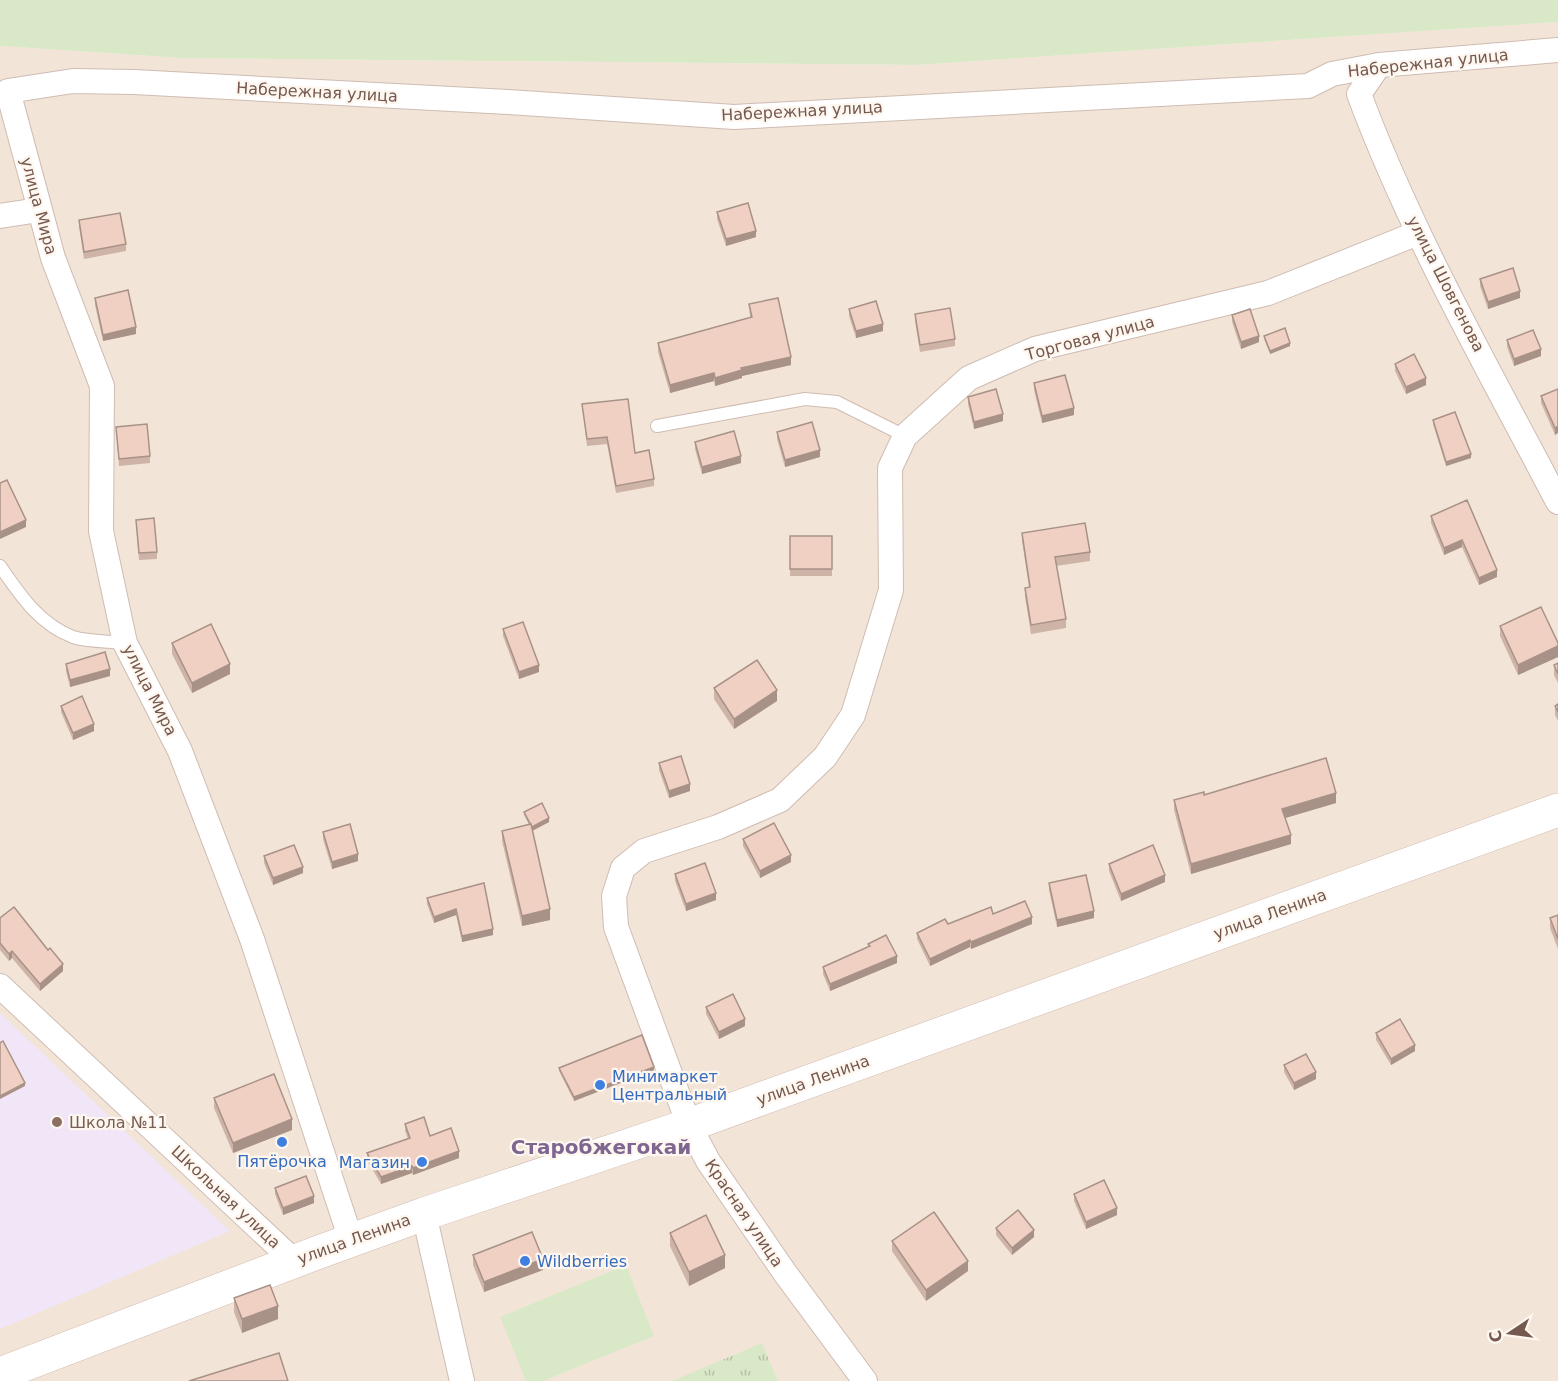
<svg xmlns="http://www.w3.org/2000/svg" width="1558" height="1381" font-family="'DejaVu Sans',sans-serif">
<defs>
<pattern id="park-tufts" width="24" height="20" patternUnits="userSpaceOnUse" patternTransform="scale(1.5)"><rect width="24" height="20" fill="#d9e9c8"/><path d="M3 7l-1-3M5 7V3M7 7l1-3M15 17l-1-3M17 17v-4M19 17l1-3" fill="none" stroke="#b5c0a5"/></pattern>
</defs>
<rect width="100%" height="100%" fill="#fcf3e9"/>
<path fill="#f3e4d8" d="M1558,22V1381H0V46L181,58L916,65Z"/>
<path fill="#f0e6f8" d="M0,1013L230,1231L0,1329Z"/>
<g fill="#d9e9c8">
<path d="M0,0H1558V22L916,65L181,58L0,46Z"/>
<path d="M626,1265L654,1336L543,1381H526L500,1317Z"/>
</g>
<path fill="url(#park-tufts)" d="M762,1343L778,1381H672Z"/>
<g fill="none" stroke-linecap="round" stroke-linejoin="round">
<g stroke="#cfbcb2" stroke-width="14">
<g id="lane">
<path d="M657,426L805,399L837,402L905,436"/>
<path d="M0,566C20,595 39,624 73,637C88,642 109,641 125,643"/>
</g>
</g>
<g stroke="#cfbcb2" stroke-width="26">
<g id="street">
<path d="M1379,65L1359,94C1412,236 1488,368 1558,502"/>
<path d="M0,216L39,210"/>
<path d="M0,986L294,1261"/>
<path d="M424,1214L462,1381"/>
<path d="M351,1240L252,939L180,751L125,643L101,531L102,386L53,258L8,91L73,81L134,82L508,102L734,117L1308,86L1332,74L1379,65L1558,50"/>
<path d="M865,1381L785,1273L708,1161L689,1125L616,927L614,896L623,868L644,851L718,827L780,800L825,757L853,715L891,590L890,468L905,436L969,378L1035,349L1268,293L1418,233"/>
</g>
</g>
<g stroke="#d2bbb0" stroke-width="34">
<path id="secondary" d="M0,1374L319,1252L424,1214L689,1125L1558,810"/>
</g>
<use href="#lane" stroke="#fff" stroke-width="12"/>
<use href="#street" stroke="#fff" stroke-width="24"/>
<use href="#secondary" stroke="#fff" stroke-width="33"/>
</g>
<g fill="#ceb3a7">
<path d="M717,212L756,237L726,246L717,219Z"/>
<path d="M79,220L126,244V251L84,259L79,227Z"/>
<path d="M1480,279L1520,298L1488,309L1480,286Z"/>
<path d="M95,298L136,334L103,341L95,305Z"/>
<path d="M749,304L791,365L742,376V378L715,386L714,381L670,393L658,352V343L750,317Z"/>
<path d="M849,309L883,331L856,338L849,316Z"/>
<path d="M915,314L955,339V346L920,352L915,321Z"/>
<path d="M1232,315L1259,342L1241,349L1232,322Z"/>
<path d="M1264,336L1290,346L1270,354L1264,339Z"/>
<path d="M1507,340L1541,356L1514,366L1507,347Z"/>
<path d="M1395,364L1426,385L1406,394L1395,371Z"/>
<path d="M1034,383L1074,415L1042,423L1034,390Z"/>
<path d="M1558,389L1555,435L1541,403V396Z"/>
<path d="M968,397L1003,421L974,429L968,404Z"/>
<path d="M582,404L635,453L654,479V486L616,493L607,444L587,446Z"/>
<path d="M1433,420L1471,458L1446,466L1433,424Z"/>
<path d="M116,427L150,456V463L119,466Z"/>
<path d="M777,432L820,457L785,467L777,439Z"/>
<path d="M695,442L741,463L702,474L695,449Z"/>
<path d="M1467,500L1497,577L1479,585L1462,547L1444,555L1431,523V516Z"/>
<path d="M136,520L157,552V559L139,560Z"/>
<path d="M1022,533L1090,552V561L1056,566L1066,619V628L1031,634L1025,597V588L1029,587L1022,541Z"/>
<rect x="790" y="536" width="42" height="40"/>
<path d="M1500,626L1558,643V657L1518,675L1500,636Z"/>
<path d="M503,629L539,672L519,679L503,636Z"/>
<path d="M172,643L230,674L192,693L172,654Z"/>
<path d="M1558,663V683L1554,675V665Z"/>
<path d="M66,664L110,676L70,687L66,671Z"/>
<path d="M714,688L777,701L734,729L714,699Z"/>
<path d="M1558,704V721L1555,715V706Z"/>
<path d="M61,706L94,731L73,740L61,712Z"/>
<path d="M659,763L690,791L669,798L659,770Z"/>
<path d="M1204,795L1336,803L1285,818L1291,844L1191,874L1174,810V800Z"/>
<path d="M524,812L549,822L532,831L550,920L522,926L502,841V831L529,825L524,815Z"/>
<path d="M323,832L358,861L332,869L323,839Z"/>
<path d="M743,839L791,862L760,878L743,846Z"/>
<path d="M264,856L303,873L273,885L264,863Z"/>
<path d="M1109,864L1165,882L1121,901L1109,871Z"/>
<path d="M675,874L716,900L686,911L675,881Z"/>
<path d="M484,883L493,935L462,942L456,915L434,923L427,904V898Z"/>
<path d="M1049,883L1094,918L1057,927L1049,890Z"/>
<path d="M993,914L1032,924L971,949L970,947L930,966L917,939V933L948,924Z"/>
<path d="M1558,915V949L1550,928V918Z"/>
<path d="M0,918L48,950L63,971L40,991L12,958L9,961L0,950Z"/>
<path d="M868,944L897,963L830,991L823,974V967L868,947Z"/>
<path d="M706,1007L745,1026L719,1039L706,1014Z"/>
<path d="M1376,1033L1415,1051L1391,1065L1376,1040Z"/>
<path d="M1284,1065L1316,1079L1294,1090L1284,1072Z"/>
<path d="M559,1068L654,1070L574,1101L559,1071Z"/>
<path d="M214,1098L292,1130L233,1153L214,1108Z"/>
<path d="M405,1124L430,1136L459,1158L413,1175L412,1173L381,1184L367,1160V1153L408,1139L405,1131Z"/>
<path d="M275,1188L314,1203L283,1215L275,1194Z"/>
<path d="M1074,1194L1117,1215L1086,1229L1074,1201Z"/>
<path d="M996,1228L1034,1237L1012,1255L996,1235Z"/>
<path d="M670,1233L725,1268L689,1286L670,1246Z"/>
<path d="M892,1241L968,1271L926,1301L892,1251Z"/>
<path d="M473,1255L543,1270L484,1292L473,1265Z"/>
<path d="M234,1298L278,1319L242,1333L234,1312Z"/>
</g>
<g fill="#a89288">
<path d="M756,231V237L726,246V239Z"/>
<path d="M1520,291V298L1488,309V302Z"/>
<path d="M883,324V331L856,338V331Z"/>
<path d="M136,327V334L103,341V335Z"/>
<path d="M1259,336V342L1241,349V342Z"/>
<path d="M1290,343V346L1270,354V351Z"/>
<path d="M1541,349V356L1514,366V359Z"/>
<path d="M791,357V365L742,376V378L715,386V378L741,368Z"/>
<path d="M714,373V381L670,393V385Z"/>
<path d="M1426,378V385L1406,394V387Z"/>
<path d="M1074,408V415L1042,423V416Z"/>
<path d="M1003,414V421L974,429V422Z"/>
<path d="M1558,426V433L1555,435V428Z"/>
<path d="M820,450V457L785,467V460Z"/>
<path d="M1471,454V458L1446,466V462Z"/>
<path d="M741,456V463L702,474V467Z"/>
<path d="M26,520V527L0,539V532Z"/>
<path d="M1462,540V547L1444,555V548Z"/>
<path d="M1497,570V577L1479,585V578Z"/>
<path d="M1558,646V657L1518,675V665Z"/>
<path d="M230,664V674L192,693V683Z"/>
<path d="M539,665V672L519,679V672Z"/>
<path d="M110,669V676L70,687V680Z"/>
<path d="M777,690V701L734,729V719Z"/>
<path d="M94,724V731L73,740V733Z"/>
<path d="M690,784V791L669,798V791Z"/>
<path d="M1336,793V803L1282,819V809Z"/>
<path d="M549,818V822L532,831V827Z"/>
<path d="M1291,835V844L1191,874V864Z"/>
<path d="M358,854V861L332,869V862Z"/>
<path d="M791,855V862L760,878V871Z"/>
<path d="M303,867V873L273,885V878Z"/>
<path d="M1165,875V882L1121,901V894Z"/>
<path d="M716,893V900L686,911V904Z"/>
<path d="M456,909V915L434,923V917Z"/>
<path d="M550,909V920L522,926V916Z"/>
<path d="M1094,911V918L1057,927V920Z"/>
<path d="M1032,917V924L971,949V942Z"/>
<path d="M493,929V935L462,942V936Z"/>
<path d="M970,940V947L930,966V959Z"/>
<path d="M12,951V958L9,961V954Z"/>
<path d="M897,956V963L830,991V984Z"/>
<path d="M63,964V971L40,991V984Z"/>
<path d="M745,1019V1026L719,1039V1032Z"/>
<path d="M1415,1045V1051L1391,1065V1059Z"/>
<path d="M654,1067V1070L574,1101V1097Z"/>
<path d="M1316,1072V1079L1294,1090V1083Z"/>
<path d="M25,1083V1086L0,1099V1096Z"/>
<path d="M292,1119V1130L233,1153V1143Z"/>
<path d="M459,1151V1158L413,1175V1168Z"/>
<path d="M412,1166V1173L381,1184V1177Z"/>
<path d="M314,1196V1203L283,1215V1208Z"/>
<path d="M1117,1208V1215L1086,1229V1222Z"/>
<path d="M1034,1230V1237L1012,1255V1248Z"/>
<path d="M725,1255V1268L689,1286V1272Z"/>
<path d="M543,1259V1270L484,1292V1282Z"/>
<path d="M968,1261V1271L926,1301V1290Z"/>
<path d="M278,1306V1319L242,1333V1319Z"/>
</g>
<g fill="#f0d0c2" stroke="#a89288" stroke-width="1.5">
<path d="M748,203L756,231L726,239L717,212Z"/>
<path d="M120,213L126,244L84,252L79,220Z"/>
<path d="M1513,268L1520,291L1488,302L1480,279Z"/>
<path d="M128,290L136,327L103,335L95,298Z"/>
<path d="M778,298L791,357L741,368L742,370L715,378L714,373L670,385L658,343L752,317L749,304Z"/>
<path d="M876,301L883,324L856,331L849,309Z"/>
<path d="M950,308L955,339L920,345L915,314Z"/>
<path d="M1250,309L1259,336L1241,342L1232,315Z"/>
<path d="M1285,328L1290,343L1270,351L1264,336Z"/>
<path d="M1533,330L1541,349L1514,359L1507,340Z"/>
<path d="M1414,354L1426,378L1406,387L1395,364Z"/>
<path d="M1065,375L1074,408L1042,416L1034,383Z"/>
<path d="M996,389L1003,414L974,422L968,397Z"/>
<path d="M1558,389V426L1555,428L1541,396Z"/>
<path d="M628,399L635,453L649,450L654,479L616,486L607,437L587,439L582,404Z"/>
<path d="M1455,412L1471,454L1446,462L1433,420Z"/>
<path d="M812,422L820,450L785,460L777,432Z"/>
<path d="M147,424L150,456L119,459L116,427Z"/>
<path d="M734,431L741,456L702,467L695,442Z"/>
<path d="M7,480L26,520L0,532V483Z"/>
<path d="M1467,500L1497,570L1479,578L1462,540L1444,548L1431,516Z"/>
<path d="M154,518L157,552L139,553L136,520Z"/>
<path d="M1085,523L1090,552L1055,557L1066,619L1031,625L1025,588L1030,587L1022,533Z"/>
<rect x="790" y="536" width="42" height="33"/>
<path d="M1541,607L1558,643V646L1518,665L1500,626Z"/>
<path d="M523,622L539,665L519,672L503,629Z"/>
<path d="M211,624L230,664L192,683L172,643Z"/>
<path d="M105,652L110,669L70,680L66,664Z"/>
<path d="M757,660L777,690L734,719L714,688Z"/>
<path d="M1558,663V674L1554,665Z"/>
<path d="M82,696L94,724L73,733L61,706Z"/>
<path d="M1558,704V712L1555,706Z"/>
<path d="M681,756L690,784L669,791L659,763Z"/>
<path d="M1326,758L1336,793L1282,809L1291,835L1191,864L1174,800L1204,792V795Z"/>
<path d="M542,803L549,818L532,827L524,812Z"/>
<path d="M774,823L791,855L760,871L743,839Z"/>
<path d="M350,824L358,854L332,862L323,832Z"/>
<path d="M531,824L550,909L522,916L502,831Z"/>
<path d="M294,845L303,867L273,878L264,856Z"/>
<path d="M1153,845L1165,875L1121,894L1109,864Z"/>
<path d="M705,863L716,893L686,904L675,874Z"/>
<path d="M1086,875L1094,911L1057,920L1049,883Z"/>
<path d="M484,883L493,929L462,936L456,909L434,917L427,898Z"/>
<path d="M1025,901L1032,917L971,942L970,940L930,959L917,933L945,919L948,924L991,907L993,914Z"/>
<path d="M14,907L48,950L50,948L63,964L40,984L12,951L9,954L0,943V918Z"/>
<path d="M1558,915V939L1550,918Z"/>
<path d="M886,935L897,956L830,984L823,967L870,946L868,944Z"/>
<path d="M733,994L745,1019L719,1032L706,1007Z"/>
<path d="M1400,1019L1415,1045L1391,1059L1376,1033Z"/>
<path d="M642,1035L654,1067L574,1097L559,1068Z"/>
<path d="M3,1041L25,1083L0,1096V1043Z"/>
<path d="M1306,1054L1316,1072L1294,1083L1284,1065Z"/>
<path d="M274,1074L292,1119L233,1143L214,1098Z"/>
<path d="M424,1117L430,1136L451,1128L459,1151L413,1168L412,1166L381,1177L367,1153L410,1138L405,1124Z"/>
<path d="M306,1176L314,1196L283,1208L275,1188Z"/>
<path d="M1104,1180L1117,1208L1086,1222L1074,1194Z"/>
<path d="M1018,1210L1034,1230L1012,1248L996,1228Z"/>
<path d="M934,1212L968,1261L926,1290L892,1241Z"/>
<path d="M706,1215L725,1255L689,1272L670,1233Z"/>
<path d="M532,1232L543,1259L484,1282L473,1255Z"/>
<path d="M270,1285L278,1306L242,1319L234,1298Z"/>
<path d="M279,1353L288,1381H189Z"/>
</g>
<g fill="#3f7fe0" stroke="#fef7f0" stroke-width="2">
<circle cx="600" cy="1085" r="6"/>
<circle cx="282" cy="1142" r="6"/>
<circle cx="422" cy="1162" r="6"/>
<circle cx="525" cy="1261" r="6"/>
</g>
<circle fill="#8d6e63" stroke="#fef7f0" stroke-width="2" cx="57" cy="1122" r="6"/>
<g text-anchor="middle" dominant-baseline="central" stroke-width="4.5" stroke-linejoin="round" paint-order="stroke">
<g font-size="16" fill="#75584e" stroke="#fef7f0">
<text transform="translate(1428 63) rotate(-6)">Набережная улица</text>
<text transform="translate(317 92) rotate(3)">Набережная улица</text>
<text transform="translate(802 111) rotate(-3)">Набережная улица</text>
<text transform="translate(39 206) rotate(75)">улица Мира</text>
<text transform="translate(1446 284) rotate(63)">улица Шовгенова</text>
<text transform="translate(1090 338) rotate(-15)">Торговая улица</text>
<text transform="translate(150 690) rotate(63)">улица Мира</text>
<text transform="translate(1270 914) rotate(-20)">улица Ленина</text>
<text transform="translate(813 1080) rotate(-20)">улица Ленина</text>
<text transform="translate(226 1197) rotate(43)">Школьная улица</text>
<text transform="translate(744 1213) rotate(56)">Красная улица</text>
<text transform="translate(354 1239) rotate(-20)">улица Ленина</text>
</g>
<g font-size="16" fill="#366cbe" stroke="#fef7f0" text-anchor="start">
<text x="612" y="1076">Минимаркет<tspan x="612" dy="18">Центральный</tspan></text>
<text x="282" y="1161" text-anchor="middle">Пятёрочка</text>
<text x="410" y="1162" text-anchor="end">Магазин</text>
<text x="537" y="1261">Wildberries</text>
</g>
<g font-size="16" fill="#785e54" stroke="#fef7f0" text-anchor="start">
<text x="69" y="1122">Школа №11</text>
</g>
<g font-size="20" font-weight="bold" fill="#7e6691" stroke="#fef7f0">
<text x="601" y="1147">Старобжегокай</text>
</g>
</g>
<g transform="translate(1510 1333) rotate(257)" stroke="#fef7f0" stroke-width="4.5" paint-order="stroke">
<path d="M0-4.5L10 22L0 15L-10 22Z" fill="#75584e"/>
<text y="-9" font-size="16" font-weight="bold" text-anchor="middle" fill="#75584e">С</text>
</g>
</svg>
